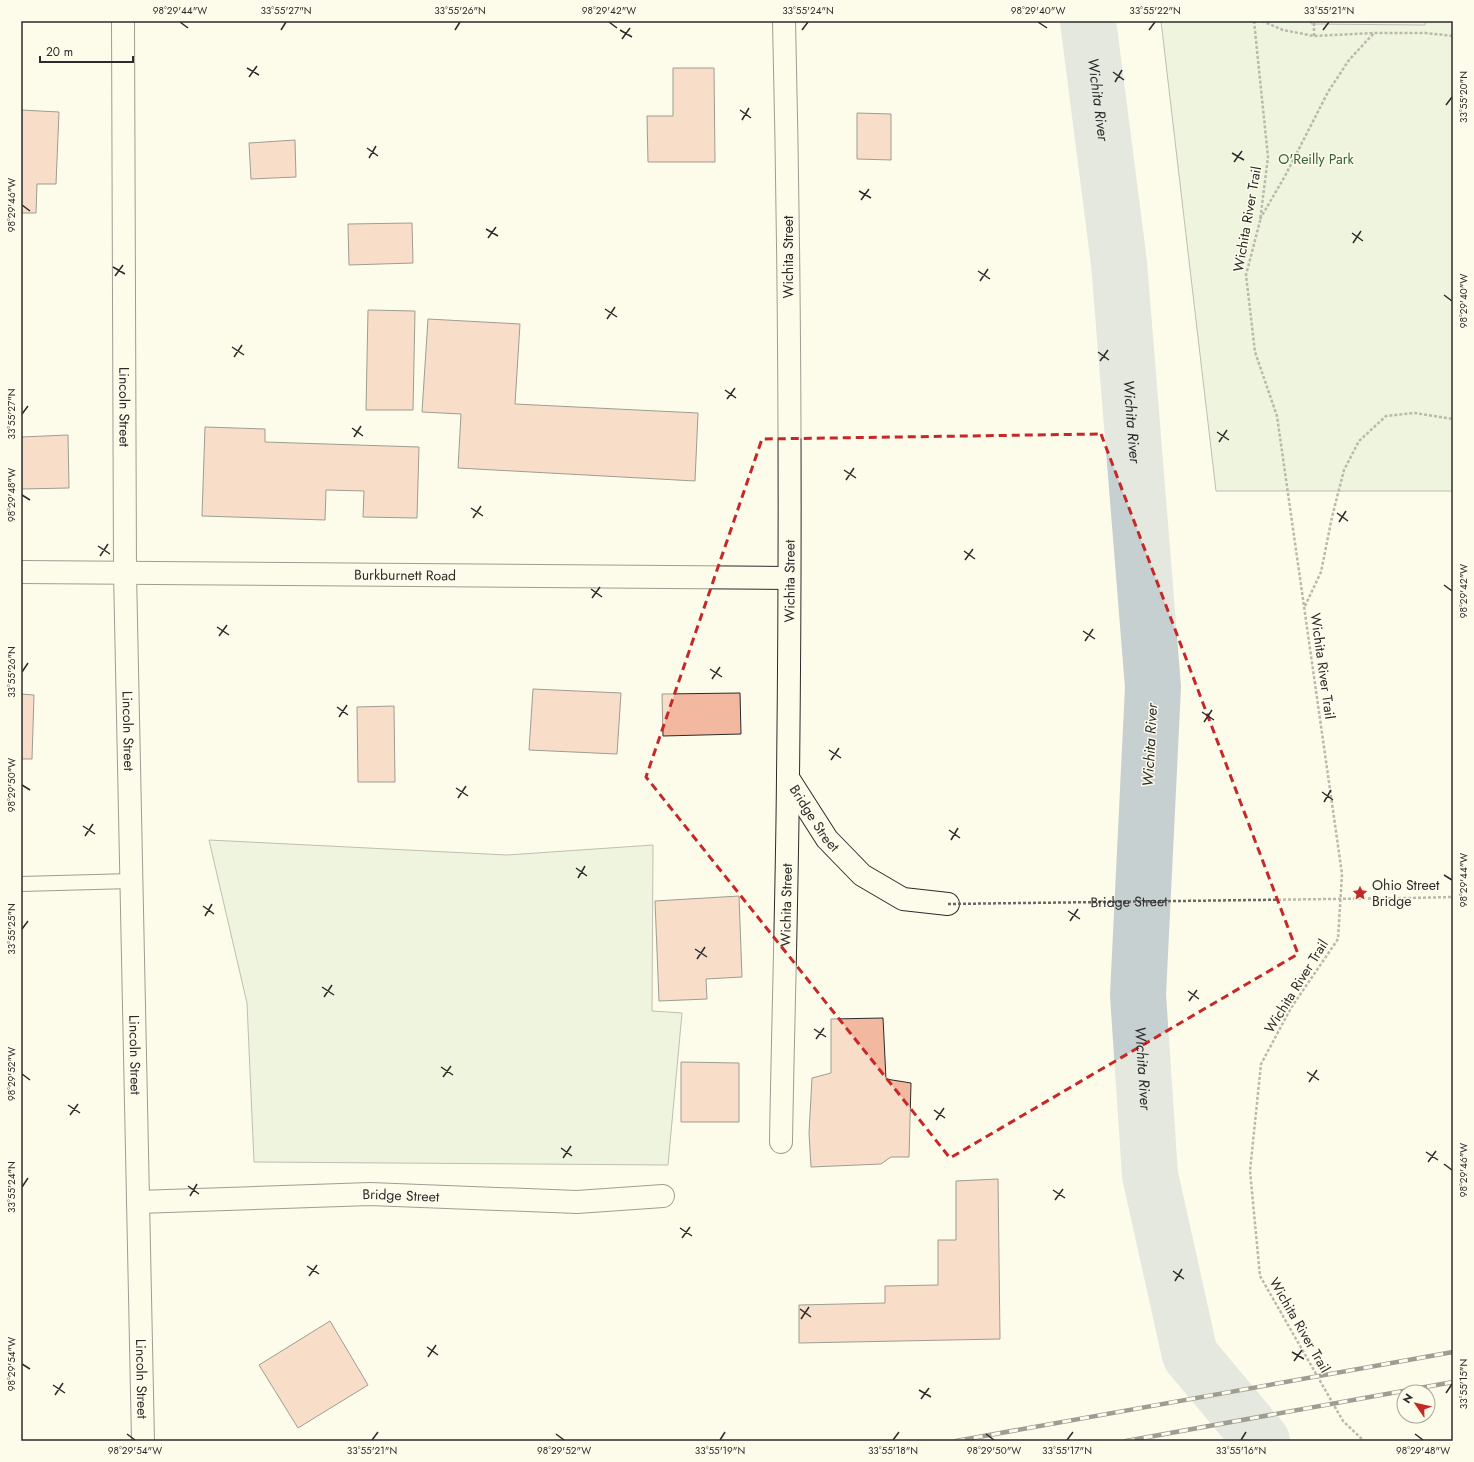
<svg xmlns="http://www.w3.org/2000/svg" width="1474" height="1462" font-family="Jost,sans-serif">
<rect width="100%" height="100%" fill="#fdfbea"/>
<g fill="#deebd1" stroke="#74746e">
<path d="M1161,21H1453V491H1216Z"/>
<path d="M209,840L507,855L653,845L652,1011L682,1013L668,1165L254,1162L247,1003Z"/>
</g>
<path fill="#eceadb" stroke="#74746e" d="M1311,21H1425V25L1311,24Z"/>
<g fill="none" stroke-linecap="round" stroke-linejoin="round">
<path stroke="#c7d0d0" stroke-width="56" id="s1" d="M1088,21L1119,263L1153,687L1138,995L1150,1175L1190,1355L1262,1441"/>
</g>
<g fill="#f2b8a0" stroke="#2b2b2b">
<path d="M673,68H714L715,162H648L647,116H673Z"/>
<path d="M21,110L59,112L56,184H37L36,213H21Z"/>
<path d="M857,113L891,114V160L857,159Z"/>
<path d="M295,140L296,177L251,179L249,143Z"/>
<path d="M412,223L413,263L349,265L348,224Z"/>
<path d="M368,310L415,311L413,410H366Z"/>
<path d="M428,319L520,324L515,404L698,413L695,481L458,468L461,414L422,412Z"/>
<path d="M205,427L265,429V442L419,447L417,518L363,517L364,491L326,490L325,520L202,516Z"/>
<path d="M68,435L69,488L21,489V437Z"/>
<path d="M533,689L621,693L617,754L529,750Z"/>
<path d="M740,693L741,734L663,736L662,694Z"/>
<path d="M21,694L34,695L32,759H21Z"/>
<path d="M394,706L395,782H358L357,707Z"/>
<path d="M739,896L742,977L706,979L707,999L659,1001L655,901Z"/>
<path d="M883,1018L886,1079L911,1083L909,1157H891L881,1164L811,1167L809,1133L812,1078L831,1073V1019Z"/>
<path d="M681,1062L739,1063V1122H681Z"/>
<path d="M998,1179L1000,1339L799,1343V1305L885,1303V1286L938,1285V1240H956V1181Z"/>
<path d="M330,1321L368,1385L298,1428L259,1365Z"/>
</g>
<g fill="none" stroke-linecap="round" stroke-linejoin="round">
<g stroke="#2b2b2b" stroke-width="16">
<path id="lane" d="M21,884L132,881"/>
</g>
<g stroke="#2b2b2b" stroke-width="24">
<g id="street">
<path id="s2" d="M21,572L789,578"/>
<path id="s3" d="M788,778L827,839L862,875L903,899L948,904"/>
<path id="s4" d="M781,1142C783,1020 787,898 788,776C791,524 790,273 784,21"/>
<path id="s5" d="M138,1202L370,1194L577,1202L663,1196"/>
</g>
</g>
<g stroke="#2b2b2b" stroke-width="24">
<g id="secondary">
<path id="s6" d="M123,21L125,572L143,1441"/>
</g>
</g>
<g stroke="#6a6964" stroke-width="2.5" stroke-dasharray="3 2" stroke-linecap="butt">
<path d="M1254,21L1268,157L1260,221L1246,275L1255,352L1277,416L1342,874L1338,939L1291,1008L1261,1064L1250,1171L1260,1276L1343,1421L1364,1441"/>
<path d="M1262,21L1283,30L1314,36L1374,33H1426L1453,36"/>
<path d="M1314,36V21"/>
<path d="M1260,219L1285,176L1328,92L1349,60L1374,33"/>
<path d="M1305,606L1321,572L1332,517L1344,470L1359,441L1386,416L1415,413L1453,419"/>
<path d="M1408,898L1453,897"/>
</g>
<use href="#lane" stroke="#fdfbea" stroke-width="14"/>
<use href="#street" stroke="#fdfbea" stroke-width="22"/>
<use href="#secondary" stroke="#fdfbea" stroke-width="22"/>
<g stroke="#2b2b2b" stroke-width="4.5">
<g id="rail">
<path d="M956,1441L1453,1352"/>
<path d="M1126,1441L1453,1382"/>
</g>
</g>
<use href="#rail" stroke="#fdfbea" stroke-width="3" stroke-dasharray="9" stroke-linecap="butt"/>
<path stroke="#6a6964" stroke-width="2.5" stroke-dasharray="3 2" stroke-linecap="butt" id="s7" d="M948,904L1408,898"/>
</g>
<path d="M0 0H1474V1462H0ZM1101,434L1298,954L950,1158L646,777L762,439Z" fill="#fdfbea" fill-opacity=".55" fill-rule="evenodd"/>
<path fill="none" stroke="#c62828" stroke-width="3" stroke-dasharray="8 5" stroke-linejoin="round" d="M1101,434L1298,954L950,1158L646,777L762,439Z"/>
<path fill="none" stroke="#2b2b2b" stroke-width="1.5" d="M180,22L188,28M609,22L617,28M1038,22L1047,28M281,30L286,22M455,30L460,22M620,30L632,37M802,30L808,22M1149,30L1155,22M1323,30L1329,22M622,39L630,28M247,68L259,75M1113,72L1124,80M249,77L257,66M1115,82L1122,70M1446,105L1452,97M740,110L751,118M742,120L749,108M367,148L378,156M1232,153L1244,160M369,158L376,146M1234,162L1242,151M859,191L871,198M861,200L869,189M22,205L30,211M486,229L498,236M1352,233L1363,241M488,238L496,227M1353,243L1361,231M113,267L125,274M978,271L990,279M115,276L123,265M980,281L988,269M1444,295L1452,301M605,309L617,317M607,319L615,307M232,347L244,355M1098,352L1109,360M234,357L242,345M1100,361L1108,350M725,390L736,398M727,399L735,388M22,414L28,406M352,428L363,436M1217,432L1229,440M354,437L361,426M1219,442L1227,430M844,470L856,478M846,480L854,468M22,495L30,500M471,508L483,516M1337,513L1348,521M473,518L481,506M1339,522L1346,511M98,546L110,554M964,551L975,559M100,556L108,544M965,560L973,549M1444,585L1452,591M591,589L602,597M592,598L600,587M217,627L229,635M1083,631L1095,639M219,636L227,625M1085,641L1093,629M710,669L722,677M22,672L28,663M712,679L720,667M337,707L348,715M1202,712L1214,720M339,717L347,705M1204,722L1212,710M829,750L841,758M831,760L839,748M22,785L30,790M456,788L468,796M1322,792L1333,800M458,798L466,786M1324,802L1331,790M83,826L95,834M949,830L960,838M85,836L93,824M951,840L958,828M576,868L587,876M1444,875L1452,880M578,878L585,866M203,906L214,914M1068,911L1080,919M205,916L212,904M1070,921L1078,909M22,929L28,921M695,949L707,957M697,959L705,947M322,987L334,995M1188,991L1199,999M324,997L332,985M1189,1001L1197,990M814,1029L826,1037M816,1039L824,1028M441,1067L453,1075M1307,1072L1319,1080M22,1074L30,1080M443,1077L451,1066M1309,1082L1317,1070M68,1105L80,1113M934,1110L945,1118M70,1115L78,1104M936,1120L944,1108M561,1148L572,1156M1426,1152L1438,1160M563,1158L571,1146M1428,1162L1436,1151M1444,1164L1452,1170M188,1186L199,1194M22,1187L28,1178M1053,1190L1065,1198M190,1196L197,1184M1055,1200L1063,1189M680,1228L692,1236M682,1238L690,1227M307,1266L319,1274M1173,1271L1184,1279M309,1276L317,1265M1175,1281L1182,1269M800,1309L811,1317M801,1319L809,1307M427,1347L438,1355M1292,1352L1304,1359M428,1357L436,1345M1294,1361L1302,1350M22,1364L30,1369M53,1385L65,1393M919,1390L931,1397M1446,1393L1452,1384M55,1395L63,1383M921,1399L929,1388M127,1434L135,1440M556,1434L564,1440M986,1434L994,1440M1415,1434L1423,1440M372,1440L378,1432M720,1440L725,1432M893,1440L899,1432M1067,1440L1073,1432M1241,1440L1246,1432"/>
<defs>
<g id="sight-bare" transform="scale(1.2)"><path d="M0-6L1.8-2.2L6-1.7L2.9 1.2L3.7 5.4L0 3.3L-3.7 5.4L-2.9 1.2L-6-1.7L-1.8-2.2Z" fill="#c62828" stroke="#fdfbea" stroke-width="2.5" paint-order="stroke"/></g>
</defs>
<g fill-rule="evenodd">
<use href="#sight-bare" x="1360" y="893"/>
</g>
<g text-anchor="middle" dominant-baseline="central" stroke-width="3" stroke-linejoin="round" paint-order="stroke">
<g font-size="14" fill="#34623c" stroke="#fdfbea">
<text x="1316" y="159">O'Reilly Park</text>
</g>
<g font-size="14" fill="#2b2b2b" stroke="#fdfbea">
<text transform="translate(1247 219) rotate(-80)">Wichita River Trail</text>
<text transform="translate(788 257) rotate(-90)">Wichita Street</text>
<text stroke="none"><textPath href="#s6" startOffset="386">Lincoln Street</textPath></text>
<text stroke="none"><textPath href="#s2" startOffset="384">Burkburnett Road</textPath></text>
<text stroke="none"><textPath href="#s4" startOffset="561">Wichita Street</textPath></text>
<text transform="translate(1323 666) rotate(82)">Wichita River Trail</text>
<text stroke="none"><textPath href="#s6" startOffset="710">Lincoln Street</textPath></text>
<text stroke="none"><textPath href="#s3" startOffset="48">Bridge Street</textPath></text>
<text stroke="none"><textPath href="#s7" startOffset="181">Bridge Street</textPath></text>
<text stroke="none"><textPath href="#s4" startOffset="237">Wichita Street</textPath></text>
<text transform="translate(1296 986) rotate(-58)">Wichita River Trail</text>
<text stroke="none"><textPath href="#s6" startOffset="1034">Lincoln Street</textPath></text>
<text stroke="none"><textPath href="#s5" startOffset="263">Bridge Street</textPath></text>
<text transform="translate(1300 1325) rotate(60)">Wichita River Trail</text>
<text stroke="none"><textPath href="#s6" startOffset="1358">Lincoln Street</textPath></text>
</g>
<g font-size="14" fill="#2b2b2b" stroke="#fdfbea" text-anchor="start">
<text x="1372" y="885">Ohio Street<tspan x="1372" dy="16">Bridge</tspan></text>
</g>
<g font-size="15" font-style="italic" fill="#2b2b2b" stroke="#fdfbea">
<text stroke="none"><textPath href="#s1" startOffset="79">Wichita River</textPath></text>
<text stroke="none"><textPath href="#s1" startOffset="403">Wichita River</textPath></text>
<text transform="translate(1150 745) rotate(-87)">Wichita River</text>
<text stroke="none"><textPath href="#s1" startOffset="1051">Wichita River</textPath></text>
</g>
</g>
<rect width="1474" height="1462" fill="none" stroke="#fdfbea" stroke-width="44"/>
<g transform="translate(1416 1404) rotate(304)"><circle r="19" fill="#fdfbea" stroke="#a9a89e"/>
<path d="M0-3L7 15L0 10L-7 15Z" fill="#c62828"/>
<text y="-6" font-size="11" font-weight="bold" text-anchor="middle" fill="#2b2b2b">N</text>
</g>
<path d="M40 56v6h93v-6" fill="none" stroke="#2b2b2b" stroke-width="2"/>
<text x="46" y="56" font-size="12" fill="#2b2b2b" stroke="#fdfbea" stroke-width="3" paint-order="stroke">20 m</text>
<rect x="22" y="22" width="1430" height="1418" fill="none" stroke="#2b2b2b" stroke-width="1.5"/>
<g font-size="10" text-anchor="middle" fill="#2b2b2b">
<text x="180" y="14">98°29'44"W</text>
<text x="286" y="14">33°55'27"N</text>
<text x="460" y="14">33°55'26"N</text>
<text x="609" y="14">98°29'42"W</text>
<text x="808" y="14">33°55'24"N</text>
<text x="1038" y="14">98°29'40"W</text>
<text x="1155" y="14">33°55'22"N</text>
<text x="1329" y="14">33°55'21"N</text>
<text transform="translate(1463 97) rotate(-90)" y="4">33°55'20"N</text>
<text transform="translate(11 205) rotate(-90)" y="4">98°29'46"W</text>
<text transform="translate(1463 301) rotate(-90)" y="4">98°29'40"W</text>
<text transform="translate(11 414) rotate(-90)" y="4">33°55'27"N</text>
<text transform="translate(11 495) rotate(-90)" y="4">98°29'48"W</text>
<text transform="translate(1463 591) rotate(-90)" y="4">98°29'42"W</text>
<text transform="translate(11 672) rotate(-90)" y="4">33°55'26"N</text>
<text transform="translate(11 785) rotate(-90)" y="4">98°29'50"W</text>
<text transform="translate(1463 880) rotate(-90)" y="4">98°29'44"W</text>
<text transform="translate(11 929) rotate(-90)" y="4">33°55'25"N</text>
<text transform="translate(11 1074) rotate(-90)" y="4">98°29'52"W</text>
<text transform="translate(1463 1170) rotate(-90)" y="4">98°29'46"W</text>
<text transform="translate(11 1187) rotate(-90)" y="4">33°55'24"N</text>
<text transform="translate(11 1364) rotate(-90)" y="4">98°29'54"W</text>
<text transform="translate(1463 1384) rotate(-90)" y="4">33°55'15"N</text>
<text x="135" y="1454">98°29'54"W</text>
<text x="372" y="1454">33°55'21"N</text>
<text x="564" y="1454">98°29'52"W</text>
<text x="720" y="1454">33°55'19"N</text>
<text x="893" y="1454">33°55'18"N</text>
<text x="994" y="1454">98°29'50"W</text>
<text x="1067" y="1454">33°55'17"N</text>
<text x="1241" y="1454">33°55'16"N</text>
<text x="1423" y="1454">98°29'48"W</text>
</g>
</svg>
